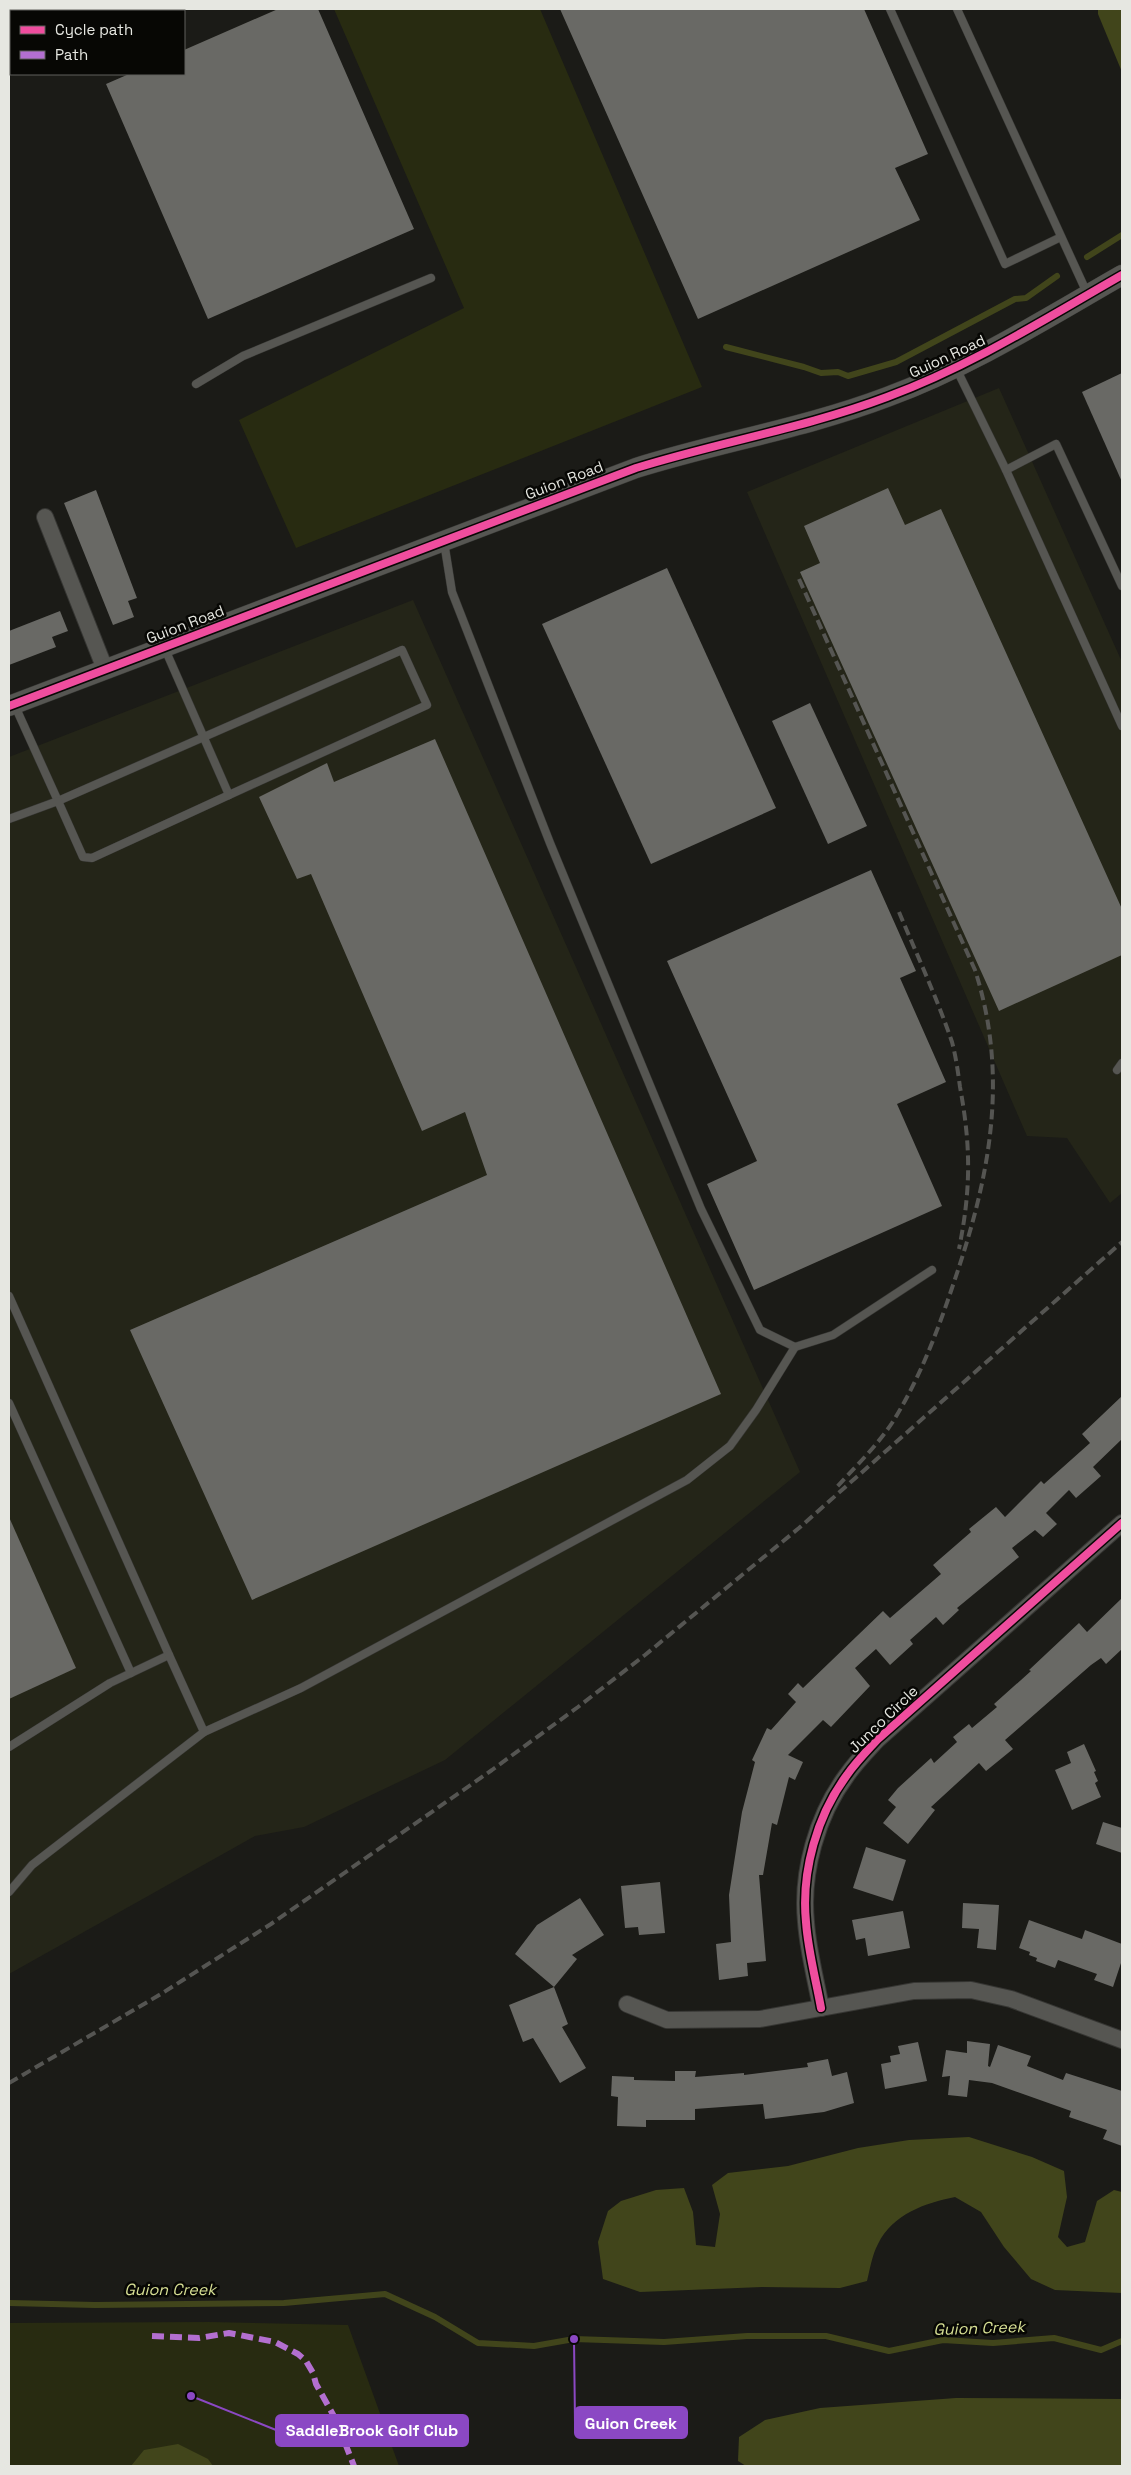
<svg xmlns="http://www.w3.org/2000/svg" width="1131" height="2475" font-family="'Space Grotesk',sans-serif">
<rect width="100%" height="100%" fill="#1b1b17"/>
<g fill="#242518">
<path d="M999,388L1122,662V1193L1110,1203L1067,1138L1027,1136L747,492Z"/>
<path d="M413,600L800,1472L445,1760L304,1827L255,1836L9,1974V757Z"/>
</g>
<g fill="#282b11">
<path d="M334,9H540L702,387L296,548L239,420L464,308Z"/>
<path d="M209,2322L348,2325L399,2466H9V2323Z"/>
</g>
<g fill="#41451b">
<path d="M1098,9H1122V72L1098,14Z"/>
<path d="M969,2137L1032,2157L1064,2171L1067,2197L1058,2237L1067,2247L1085,2242L1097,2201L1114,2190L1122,2192V2293L1055,2290L1031,2279L1004,2247L981,2212L955,2197C925,2203 893,2214 878,2244C872,2255 870,2269 867,2281L840,2288L762,2287L640,2292L603,2279L598,2242L608,2211L621,2201L656,2190L684,2188L693,2212L696,2245L715,2247L720,2214L712,2185L728,2173L788,2166L858,2148L909,2140Z"/>
<path d="M956,2398L1122,2399V2466H746L738,2461L739,2437L765,2420L820,2408Z"/>
<path d="M178,2444L208,2459L213,2466H131L144,2450Z"/>
</g>
<g fill="none" stroke-linecap="round" stroke-linejoin="round">
<g stroke="#41451b" stroke-width="6">
<path d="M1087,257L1122,235"/>
<path d="M726,347L804,367L821,373L838,372L848,376L896,362L1015,299L1026,298L1057,276"/>
<path d="M9,2303L95,2305L284,2303L385,2294L435,2317L478,2343L534,2346L574,2339L664,2342L747,2336H826L889,2351L943,2340L993,2343L1054,2338L1101,2350L1122,2341"/>
</g>
</g>
<g fill="#696965">
<path d="M278,9H318L414,229L208,319L106,84L129,74H184V50Z"/>
<path d="M560,9H864L928,154L895,168L920,220L698,319Z"/>
<path d="M1122,373V482L1082,392Z"/>
<path d="M888,488L905,525L941,509L1122,909V955L999,1011L800,572L820,563L804,526Z"/>
<path d="M96,490L137,598L128,601L134,617L113,625L64,503Z"/>
<path d="M667,568L776,808L651,864L542,624Z"/>
<path d="M60,611L68,631L52,637L56,647L9,665V631Z"/>
<path d="M810,703L867,826L828,844L772,721Z"/>
<path d="M435,739L721,1394L252,1600L130,1330L487,1175L465,1112L422,1131L311,874L297,879L259,797L327,763L334,782Z"/>
<path d="M871,870L916,971L900,978L946,1082L897,1104L942,1206L754,1290L707,1184L757,1161L667,961Z"/>
<path d="M1122,1396V1439L1093,1467L1101,1476L1076,1498L1069,1490L1046,1513L1057,1524L1043,1537L1035,1530L1012,1548L1019,1557L957,1608L959,1610L943,1625L936,1617L910,1640L913,1644L890,1665L876,1649L855,1668L870,1686L831,1727L823,1720L788,1755L803,1762L795,1780L789,1777L777,1825L772,1823L763,1875H759L766,1961L747,1963L748,1976L719,1980L716,1944L731,1942L729,1895L742,1812L755,1762L752,1760L767,1728L771,1730L796,1702L788,1694L798,1683L803,1688L883,1611L890,1618L941,1574L933,1565L971,1532L969,1529L996,1507L1005,1517L1041,1481L1044,1484L1090,1443L1082,1434Z"/>
<path d="M9,1517L76,1668L9,1699Z"/>
<path d="M1122,1598V1649L1106,1664L1101,1658L1091,1665L1005,1740L1013,1749L986,1771L979,1763L931,1807L935,1810L908,1844L883,1823L896,1807L888,1800L898,1788L931,1758L934,1763L957,1742L953,1737L969,1724L972,1728L997,1707L994,1704L1031,1671L1029,1670L1079,1623L1087,1632Z"/>
<path d="M1084,1744L1096,1771L1094,1772L1098,1781L1095,1783L1101,1797L1072,1810L1055,1770L1071,1763L1067,1752Z"/>
<path d="M1103,1822L1122,1828V1853L1096,1844Z"/>
<path d="M866,1847L906,1860L893,1901L853,1888Z"/>
<path d="M660,1882L665,1933L639,1935L638,1927L625,1928L621,1886Z"/>
<path d="M580,1898L604,1935L572,1955L577,1959L554,1987L515,1954L537,1925Z"/>
<path d="M963,1903L999,1905L996,1950L977,1948L979,1929L962,1928Z"/>
<path d="M903,1911L910,1948L868,1956L865,1938L856,1940L852,1920Z"/>
<path d="M1029,1920L1082,1939L1085,1930L1122,1944V1960L1113,1987L1094,1980L1097,1974L1058,1960L1055,1968L1036,1961L1037,1958L1029,1955L1030,1952L1019,1948Z"/>
<path d="M554,1987L568,2024L562,2027L586,2068L560,2083L533,2038L523,2042L509,2005Z"/>
<path d="M967,2041L990,2044L988,2066L990,2067L998,2045L1031,2056L1027,2066L1063,2080L1066,2073L1122,2091V2146L1103,2139L1107,2130L1069,2117L1071,2111L992,2083L969,2080L967,2097L948,2095L950,2076L942,2077L946,2050L967,2053Z"/>
<path d="M918,2042L927,2081L885,2089L881,2064L891,2062L890,2056L900,2054L898,2046Z"/>
<path d="M828,2059L832,2076L847,2072L854,2103L824,2112L765,2119L763,2104L695,2109V2120H646V2127L617,2126L618,2097L611,2096L612,2076L634,2077V2080L675,2081V2071H696L695,2077L744,2073V2075L808,2067L807,2063Z"/>
</g>
<g fill="none" stroke-linecap="round" stroke-linejoin="round">
<g stroke="#363633" stroke-width="9">
<g id="service">
<path d="M890,9L1005,264L1061,237"/>
<path d="M957,9L1087,293"/>
<path d="M956,368L1006,470L1122,726"/>
<path d="M196,384L243,356L431,278"/>
<path d="M1006,470L1056,444L1122,586"/>
<path d="M444,542L452,592L550,843L701,1209L760,1330L795,1347L833,1335L932,1270"/>
<path d="M15,706L58,801L402,650L427,705L229,795L165,649"/>
<path d="M9,819L58,801L83,857L92,858L229,795"/>
<path d="M1117,1070L1122,1063"/>
<path d="M9,1296L169,1655L110,1683L9,1747"/>
<path d="M9,1403L131,1673"/>
<path d="M204,1732L301,1688L687,1480L730,1446L756,1410L795,1347"/>
<path d="M9,1892L32,1865L204,1732L169,1655"/>
</g>
</g>
<g stroke="#363633" stroke-width="18">
<g id="minor">
<path d="M45,517L105,669"/>
<path d="M627,2004L667,2020L760,2019L914,1991L971,1990L1011,1999L1122,2040"/>
<path d="M821,2008C816,1980 808,1951 806,1922C801,1872 817,1815 847,1775C856,1762 867,1751 877,1740L1122,1523"/>
</g>
</g>
<g stroke="#363633" stroke-width="21">
<path id="tertiary" d="M9,706L636,468C719,442 805,428 887,397C971,366 1045,319 1122,275"/>
</g>
<use href="#service" stroke="#565652" stroke-width="8"/>
<use href="#minor" stroke="#565652" stroke-width="16"/>
<use href="#tertiary" stroke="#565652" stroke-width="20"/>
<g stroke="#555552" stroke-width="4" stroke-dasharray="10 5" stroke-linecap="butt">
<path d="M799,579L975,970C1010,1079 989,1180 953,1285C937,1333 919,1380 892,1423C876,1447 854,1468 835,1489"/>
<path d="M899,912C917,955 937,998 952,1042C956,1057 958,1072 960,1087C971,1147 971,1189 959,1249"/>
<path d="M9,2083L161,1994L271,1924L492,1770L578,1707L645,1655L799,1528L1122,1242"/>
</g>
<path stroke="#b36fd0" stroke-width="6" stroke-dasharray="12 6" stroke-linecap="butt" d="M152,2336L199,2338L229,2333L275,2342L298,2354L306,2361L313,2373L316,2384L336,2420L354,2466"/>
<g stroke="#070704" stroke-width="11">
<g id="cycleway">
<path d="M9,706L636,468C719,442 805,428 887,397C971,366 1045,319 1122,275"/>
<path d="M821,2008C816,1980 808,1951 806,1922C801,1872 817,1815 847,1775C856,1762 867,1751 877,1740L1122,1523"/>
</g>
</g>
<use href="#cycleway" stroke="#ef4d9e" stroke-width="8"/>
</g>
<g text-anchor="middle" dominant-baseline="central" stroke-width="5" stroke-linejoin="round" paint-order="stroke">
<g font-size="15" fill="#e6e7e1" stroke="#070704">
<text transform="translate(947 356) rotate(-25)">Guion Road</text>
<text transform="translate(564 480) rotate(-21)">Guion Road</text>
<text transform="translate(185 624) rotate(-21)">Guion Road</text>
<text transform="translate(883 1719) rotate(-44)">Junco Circle</text>
</g>
<g font-size="16" font-style="italic" fill="#d7df94" stroke="#070704">
<text x="170" y="2289">Guion Creek</text>
<text transform="translate(979 2328) rotate(-2)">Guion Creek</text>
</g>
</g>
<path fill="none" stroke="#8b48c4" stroke-width="2" d="M574 2339L575 2423M191 2396L276 2430"/>
<g fill="#8b48c4" stroke="#070704" stroke-width="2">
<circle cx="574" cy="2339" r="5"/>
<circle cx="191" cy="2396" r="5"/>
</g>
<g fill="#8b48c4" stroke="#8b48c4" stroke-width="2">
<rect x="575" y="2407" width="112" height="31" rx="5"/>
<rect x="276" y="2415" width="192" height="31" rx="5"/>
</g>
<g font-size="16" text-anchor="middle" font-weight="bold" fill="#fff">
<text x="631" y="2429">Guion Creek</text>
<text x="372" y="2436">SaddleBrook Golf Club</text>
</g>
<rect width="1131" height="2475" fill="none" stroke="#e6e7e1" stroke-width="20"/>
<rect x="10" y="10" width="175" height="65" fill="#070704" stroke="#60615c"/>
<rect x="20" y="26" width="25" height="8" fill="#ef4d9e" stroke="#60615c"/>
<text x="55" y="35" font-size="15" fill="#e6e7e1">Cycle path</text>
<rect x="20" y="51" width="25" height="8" fill="#b36fd0" stroke="#60615c"/>
<text x="55" y="60" font-size="15" fill="#e6e7e1">Path</text>
</svg>
